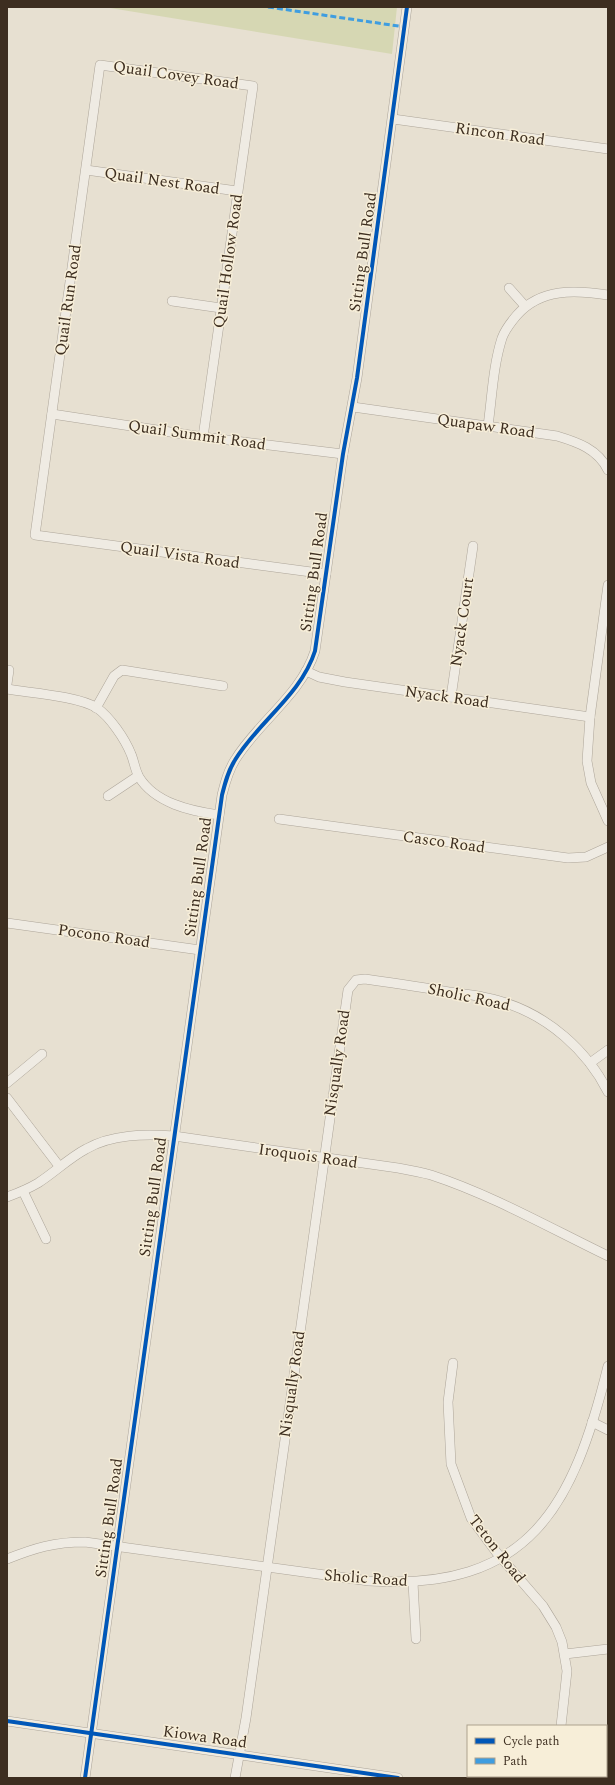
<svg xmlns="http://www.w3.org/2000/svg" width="615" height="1785" font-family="Spectral,serif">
<rect width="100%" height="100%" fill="#e7e0d1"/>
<path fill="#d6d7b3" d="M104,7H397L392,54Z"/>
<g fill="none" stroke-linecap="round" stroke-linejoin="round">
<g stroke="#ada599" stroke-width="10">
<g id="minor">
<path d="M393,119L608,149"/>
<path d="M86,170L237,191"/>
<path d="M509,288L525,306"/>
<path d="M172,301L221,308"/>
<path d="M353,407L557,436C577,442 598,449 608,470"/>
<path d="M52,414L203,437L343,454"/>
<path d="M488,426C492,397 493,366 502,338C505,330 511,322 517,315C541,288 575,290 608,295"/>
<path d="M203,437L253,86L100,65L35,535L326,574"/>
<path d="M608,585L590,717L587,761L591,783L608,821"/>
<path d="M306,671L319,677L345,682L590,717"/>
<path d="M7,684L9,670"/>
<path d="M7,689C30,693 78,696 97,708C110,717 125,739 131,754C134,761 135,770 139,777C155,803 190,811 219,815"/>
<path d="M451,697L473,546"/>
<path d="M96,708L114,676L122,670L223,686"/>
<path d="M108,796L138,776"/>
<path d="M279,819L568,858L586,857L608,847"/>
<path d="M7,923L200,950"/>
<path d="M590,1063L608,1050"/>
<path d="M7,1083L42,1054"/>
<path d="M7,1098L59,1166"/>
<path d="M23,1191L46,1239"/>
<path d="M7,1197C18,1193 28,1189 38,1183C55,1172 69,1158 86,1149C112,1134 145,1134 174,1136L398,1168C409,1170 420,1172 431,1175C492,1195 550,1228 608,1256"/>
<path d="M453,1363L448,1402L451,1464L471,1518L497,1553L543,1606L556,1627L562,1642L567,1671L561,1726"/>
<path d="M592,1422L608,1430"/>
<path d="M7,1559C35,1548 54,1542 85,1542L369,1581C530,1591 573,1507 608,1366"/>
<path d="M413,1582L416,1639"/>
<path d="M565,1654L608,1649"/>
<path d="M7,1721L398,1778"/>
<path d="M85,1778L222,795C225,783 228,771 235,760C258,722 301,695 315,651L343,454L357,378L407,7"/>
<path d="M235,1778L246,1718L348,990L356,980L365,979C393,983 421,987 449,992C467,994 485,996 503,1002C548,1016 587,1050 608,1092"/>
<path d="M553,1778V1776"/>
</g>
</g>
<use href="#minor" stroke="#efebe3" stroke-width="9"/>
<path stroke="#3f9de0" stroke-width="3" stroke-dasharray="6 3" stroke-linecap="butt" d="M268,7L405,27"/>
<g stroke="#f7eed8" stroke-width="6">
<g id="cycleway">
<path d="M7,1721L398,1778"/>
<path d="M85,1778L222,795C225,783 228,771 235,760C258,722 301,695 315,651L343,454L357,378L407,7"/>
</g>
</g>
<use href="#cycleway" stroke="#0057b8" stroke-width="4"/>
</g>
<g text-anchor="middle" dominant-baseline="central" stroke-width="3" stroke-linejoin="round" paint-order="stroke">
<g font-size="16" fill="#3d2e20" stroke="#f7eed8">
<text transform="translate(176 75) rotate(8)">Quail Covey Road</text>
<text transform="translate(500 134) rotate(8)">Rincon Road</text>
<text transform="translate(162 181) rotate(8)">Quail Nest Road</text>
<text transform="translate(363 252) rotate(-82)">Sitting Bull Road</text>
<text transform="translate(228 261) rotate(-82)">Quail Hollow Road</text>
<text transform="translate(68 300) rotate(-82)">Quail Run Road</text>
<text transform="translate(486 426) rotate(8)">Quapaw Road</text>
<text transform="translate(197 435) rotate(8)">Quail Summit Road</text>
<text transform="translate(180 555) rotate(8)">Quail Vista Road</text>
<text transform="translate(314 572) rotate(-82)">Sitting Bull Road</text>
<text transform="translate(462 622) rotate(-82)">Nyack Court</text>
<text transform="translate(447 697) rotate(8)">Nyack Road</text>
<text transform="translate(444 842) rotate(8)">Casco Road</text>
<text transform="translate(198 877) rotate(-82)">Sitting Bull Road</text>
<text transform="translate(104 936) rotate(8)">Pocono Road</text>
<text transform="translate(469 997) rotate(12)">Sholic Road</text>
<text transform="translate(337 1063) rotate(-82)">Nisqually Road</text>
<text transform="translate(308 1156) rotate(8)">Iroquois Road</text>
<text transform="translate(153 1197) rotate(-82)">Sitting Bull Road</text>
<text transform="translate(292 1384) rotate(-82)">Nisqually Road</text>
<text transform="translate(109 1518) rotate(-82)">Sitting Bull Road</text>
<text transform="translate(497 1549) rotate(52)">Teton Road</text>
<text transform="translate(366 1578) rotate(4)">Sholic Road</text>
<text transform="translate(205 1737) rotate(8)">Kiowa Road</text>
</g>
</g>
<rect width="615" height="1785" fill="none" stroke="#3d2e20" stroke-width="16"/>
<rect x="467" y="1725" width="140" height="52" fill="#f7eed8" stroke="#ada18e"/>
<rect x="475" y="1738" width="20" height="6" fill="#0057b8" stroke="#ada18e"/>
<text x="503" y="1745" font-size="12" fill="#3d2e20">Cycle path</text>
<rect x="475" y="1758" width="20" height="6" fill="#3f9de0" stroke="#ada18e"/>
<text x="503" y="1765" font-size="12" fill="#3d2e20">Path</text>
</svg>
